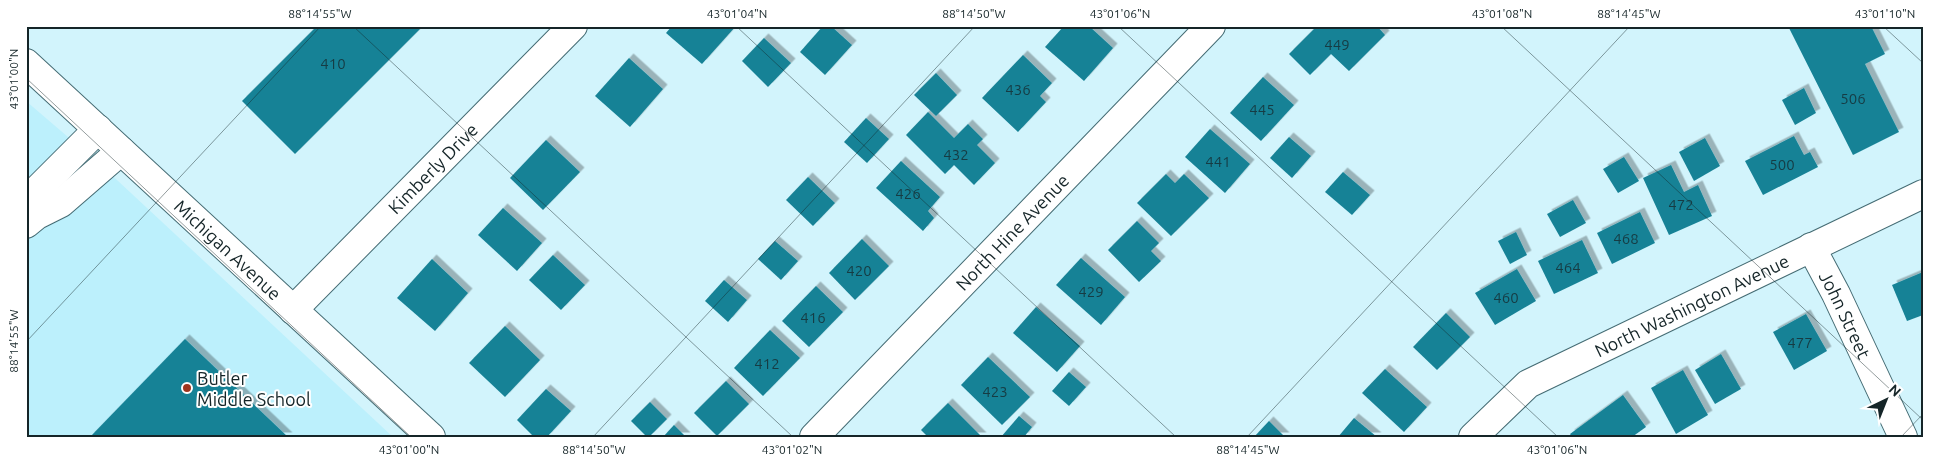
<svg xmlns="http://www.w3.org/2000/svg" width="1949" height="463" font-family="Ubuntu,sans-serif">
<defs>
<filter id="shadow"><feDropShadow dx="4.5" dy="-4.5" stdDeviation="0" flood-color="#0004"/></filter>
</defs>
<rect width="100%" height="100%" fill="#d2f4fc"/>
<path fill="#bcf0fc" d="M26,101L103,167L393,437H26Z"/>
<g fill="#178296" filter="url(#shadow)">
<path d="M317,26H423L295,154L242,101Z"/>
<path d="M672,26H736L702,64L666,33Z"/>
<path d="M823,26H831L852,45L825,75L800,52Z"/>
<path d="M1064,26H1089L1113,48L1084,81L1045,47Z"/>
<path d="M1317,26H1377L1385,35L1349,71L1331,54L1310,75L1289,54Z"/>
<path d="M1788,26H1871L1885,54L1865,64L1899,132L1853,155Z"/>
<path d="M764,38L791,63L768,87L742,61Z"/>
<path d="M1023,55L1052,83L1040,96L1046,102L1018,132L982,98Z"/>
<path d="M629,58L663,89L630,127L595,96Z"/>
<path d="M936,73L957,95L936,116L914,95Z"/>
<path d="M1263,77L1294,105L1261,141L1230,113Z"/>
<path d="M1804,88L1816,113L1795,125L1782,100Z"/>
<path d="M928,112L954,138L968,124L983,139L977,145L995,163L974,185L954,165L945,174L906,135Z"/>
<path d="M866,118L889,139L867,163L844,142Z"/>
<path d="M1210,129L1250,164L1225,193L1185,157Z"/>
<path d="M1794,136L1804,155L1810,152L1818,167L1763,195L1745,161Z"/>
<path d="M1289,137L1311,156L1292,178L1270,158Z"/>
<path d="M1705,138L1720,166L1694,181L1679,152Z"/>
<path d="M546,140L580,172L543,210L510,178Z"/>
<path d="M1624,157L1639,181L1618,193L1603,169Z"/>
<path d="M901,161L940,197L928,211L934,218L923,231L876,188Z"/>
<path d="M1671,165L1684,192L1698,185L1712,216L1669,235L1643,178Z"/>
<path d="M1343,172L1370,195L1352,215L1325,192Z"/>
<path d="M1166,174L1175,183L1184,174L1209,198L1171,236L1137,203Z"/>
<path d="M808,177L835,203L813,226L786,200Z"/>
<path d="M1573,200L1586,223L1560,237L1547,214Z"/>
<path d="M503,208L542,243L517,271L478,235Z"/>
<path d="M1640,212L1655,243L1612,264L1597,233Z"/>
<path d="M1137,221L1159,243L1151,251L1161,261L1139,282L1108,250Z"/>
<path d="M1516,232L1527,255L1510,264L1498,241Z"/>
<path d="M862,239L889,266L855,300L829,273Z"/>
<path d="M1582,240L1598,273L1554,294L1538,261Z"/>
<path d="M775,241L798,261L781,280L758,259Z"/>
<path d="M553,255L585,285L561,310L529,280Z"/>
<path d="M1081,258L1125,297L1101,325L1056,285Z"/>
<path d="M432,259L468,293L435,331L397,298Z"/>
<path d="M1517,269L1536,301L1495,325L1475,293Z"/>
<path d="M1923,272V315L1907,321L1892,285Z"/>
<path d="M724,280L747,300L728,322L705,301Z"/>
<path d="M816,286L843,312L809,347L782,321Z"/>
<path d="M1036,307L1080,346L1057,372L1013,333Z"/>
<path d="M1446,313L1470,337L1437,370L1413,347Z"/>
<path d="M1806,314L1827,351L1794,370L1773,332Z"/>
<path d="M505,326L540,360L505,397L469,363Z"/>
<path d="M770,330L800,358L763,396L734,368Z"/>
<path d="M185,339L288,437H90Z"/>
<path d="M1721,354L1741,389L1715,404L1695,370Z"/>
<path d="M988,357L1030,397L1002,425L961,385Z"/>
<path d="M1385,369L1427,407L1404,432L1362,393Z"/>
<path d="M1683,370L1708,415L1676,434L1651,388Z"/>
<path d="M1069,372L1086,387L1069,406L1052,391Z"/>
<path d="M726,381L749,404L717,436L694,413Z"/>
<path d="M546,389L571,411L547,437H534L517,420Z"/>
<path d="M1623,395L1646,427L1632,437H1572L1570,434Z"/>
<path d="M650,402L667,419L649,437H647L631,421Z"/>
<path d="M948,403L982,437H928L921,430Z"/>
<path d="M1019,416L1032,427L1024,437H1001Z"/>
<path d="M1354,418L1377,437H1338Z"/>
<path d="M1269,421L1285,437H1254Z"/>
<path d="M674,425L686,437H663Z"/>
</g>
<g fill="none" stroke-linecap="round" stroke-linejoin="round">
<g stroke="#456c74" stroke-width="30">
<g id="minor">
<path id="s1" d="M26,63L431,437"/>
<path d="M26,201L98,129"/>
<path d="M26,224L37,215L61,203L121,151"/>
<path id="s2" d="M1811,247L1836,294L1903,437"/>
<path id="s3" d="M293,310L573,26"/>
<path id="s4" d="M814,437L1211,26"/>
<path id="s5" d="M1473,437L1528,384L1923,194"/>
</g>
</g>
<use href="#minor" stroke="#fff" stroke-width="28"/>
</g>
<path fill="none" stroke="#152528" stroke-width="1" stroke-opacity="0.45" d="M353,26L793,437M736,26L1176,437M1118,26L1558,437M1501,26L1923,420M1883,26L1923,63M26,78L411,437M26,342L321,26M26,435L28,437M593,437L975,26M1247,437L1630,26M1901,437L1923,414"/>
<circle fill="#9e351e" stroke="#fff" stroke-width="2" cx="187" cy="388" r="5"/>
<g text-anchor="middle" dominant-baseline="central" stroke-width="4" stroke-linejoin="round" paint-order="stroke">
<g font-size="15" fill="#163c44">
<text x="1337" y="44">449</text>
<text x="333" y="63">410</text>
<text x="1018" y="89">436</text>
<text x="1853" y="98">506</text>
<text x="1262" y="109">445</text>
<text x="956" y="154">432</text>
<text x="1218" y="161">441</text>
<text x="1782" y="164">500</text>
<text x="908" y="193">426</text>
<text x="1681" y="204">472</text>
<text x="1626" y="238">468</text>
<text x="1568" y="267">464</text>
<text x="859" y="270">420</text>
<text x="1091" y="291">429</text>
<text x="1506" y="297">460</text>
<text x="813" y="317">416</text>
<text x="1800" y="342">477</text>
<text x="767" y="363">412</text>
<text x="995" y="391">423</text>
</g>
<g font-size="18" fill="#152528" stroke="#fff">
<text stroke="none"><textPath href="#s3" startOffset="199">Kimberly Drive</textPath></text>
<text stroke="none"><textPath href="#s4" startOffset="285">North Hine Avenue</textPath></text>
<text stroke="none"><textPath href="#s1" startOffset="275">Michigan Avenue</textPath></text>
<text stroke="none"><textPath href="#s5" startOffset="258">North Washington Avenue</textPath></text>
<text stroke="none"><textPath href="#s2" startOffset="76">John Street</textPath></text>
</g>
<g font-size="18" fill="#152528" stroke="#fff" text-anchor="start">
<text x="197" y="378">Butler<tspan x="197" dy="21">Middle School</tspan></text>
</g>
</g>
<rect width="1949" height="463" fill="none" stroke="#ffffff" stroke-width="55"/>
<g transform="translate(1886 400) rotate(43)" stroke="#ffffff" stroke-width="4" paint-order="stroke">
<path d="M0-4L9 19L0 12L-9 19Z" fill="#152528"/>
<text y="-8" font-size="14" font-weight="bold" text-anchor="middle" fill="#152528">N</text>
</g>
<rect x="28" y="28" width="1894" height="408" fill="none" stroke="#152528" stroke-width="2"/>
<g font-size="12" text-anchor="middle" fill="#152528">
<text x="320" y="18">88°14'55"W</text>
<text x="737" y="18">43°01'04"N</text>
<text x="974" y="18">88°14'50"W</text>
<text x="1120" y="18">43°01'06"N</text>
<text x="1502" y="18">43°01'08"N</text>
<text x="1629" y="18">88°14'45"W</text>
<text x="1885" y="18">43°01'10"N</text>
<text transform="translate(14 79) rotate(-90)" y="4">43°01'00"N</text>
<text transform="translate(14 341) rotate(-90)" y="4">88°14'55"W</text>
<text x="409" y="454">43°01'00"N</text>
<text x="594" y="454">88°14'50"W</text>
<text x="792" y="454">43°01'02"N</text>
<text x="1248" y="454">88°14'45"W</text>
<text x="1557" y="454">43°01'06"N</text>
</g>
</svg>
